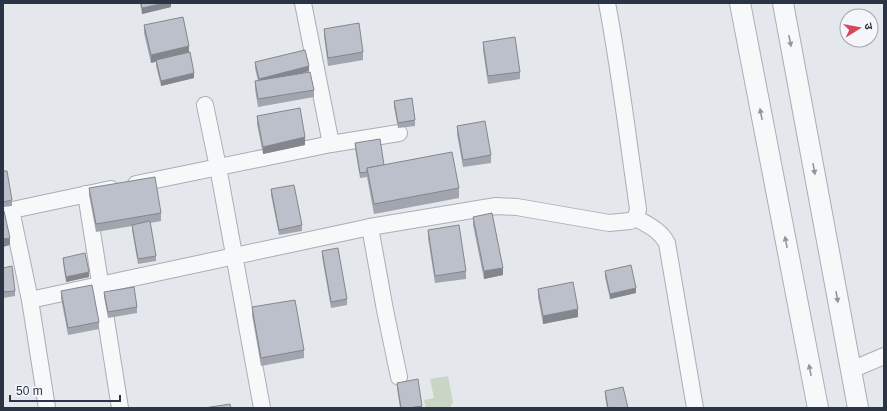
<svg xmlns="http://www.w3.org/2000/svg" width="887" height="411" font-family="Helvetica,'Noto Sans Devanagari',sans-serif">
<rect width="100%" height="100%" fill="#e4e7ec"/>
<path fill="#c9d6c5" d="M448,376L453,402L450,408H426L424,400L434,398L430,379Z"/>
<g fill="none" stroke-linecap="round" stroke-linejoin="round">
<g stroke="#a9aeb7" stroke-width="18">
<g id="minor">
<path d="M303,3L331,144"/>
<path d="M205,105L218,167L262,408"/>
<path d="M136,184L331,144L399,133"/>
<path d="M86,194L120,408"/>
<path d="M11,210L30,300L47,408"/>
<path d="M3,212L111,189"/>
<path d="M636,218C648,225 660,230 667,243L695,408"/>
<path d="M370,227L385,310L399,377"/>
<path d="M30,300L370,227L496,206L517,207L609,223L630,221L636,218L638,209C628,140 620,71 607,3"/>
<path d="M851,370L884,356"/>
</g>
</g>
<g stroke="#a9aeb7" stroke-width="22">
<g id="tertiary">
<path d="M740,3L818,408"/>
<path d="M783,3L858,408"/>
</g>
</g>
<use href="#minor" stroke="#f7f8fa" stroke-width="16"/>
<use href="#tertiary" stroke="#f7f8fa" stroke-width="20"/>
</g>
<g fill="#a1a5ae">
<path d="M140,3H171V7L142,14Z"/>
<path d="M144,25L189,52L194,78L161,86L156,66V61L151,63L144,33Z"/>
<path d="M324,29L363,52V60L328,66L324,36Z"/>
<path d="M483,42L520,72V79L488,84L483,50Z"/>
<path d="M255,62L309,71L303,73L314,90V97L258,107L255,89V81H258L255,68Z"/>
<path d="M394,101L415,120V126L398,128L394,107Z"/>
<path d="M257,116L305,145L263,154L257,124Z"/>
<path d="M457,126L491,155V163L463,167L457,134Z"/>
<path d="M355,143L384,165L459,188V198L374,214L367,177L360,178L355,148Z"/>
<path d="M3,171L12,200V206L3,207Z"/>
<path d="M89,188L161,213V221L150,223L156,256V261L138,264L132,230V226L96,232L89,195Z"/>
<path d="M271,189L302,225V231L279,235L271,195Z"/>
<path d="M473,217L503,275L484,279L473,225Z"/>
<path d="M428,230L466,271V279L435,283L428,238Z"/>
<path d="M322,251L347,299V305L331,308L322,256Z"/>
<path d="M63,258L89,277L66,282L63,263Z"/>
<path d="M3,268L15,291V296L3,298Z"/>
<path d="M605,271L636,293L610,299L605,277Z"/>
<path d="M538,289L578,317L543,324L538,297Z"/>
<path d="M61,291L99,322V329L68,335L61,298Z"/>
<path d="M104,292L137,307V313L108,318L104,297Z"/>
<path d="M252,307L304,350V358L261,366L252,315Z"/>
<path d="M397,383L422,406V408H400L397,388Z"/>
<path d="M605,391L628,408H607L605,397Z"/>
</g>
<g fill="#83868d">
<path d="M165,3H171V7L142,14V8Z"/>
<path d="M189,46V54L151,63V55Z"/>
<path d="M309,66V71L259,84V79Z"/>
<path d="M194,73V78L161,86V81Z"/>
<path d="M305,137V145L263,154V147Z"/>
<path d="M10,238V245L3,247V239Z"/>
<path d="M503,268V275L484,279V271Z"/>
<path d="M89,272V277L66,282V277Z"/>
<path d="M636,288V293L610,299V294Z"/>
<path d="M578,309V317L543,324V316Z"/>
</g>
<g fill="#bbc0ca" stroke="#83868d">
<path d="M141,3H165L142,8Z"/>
<path d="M183,17L189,46L151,55L144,25Z"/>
<path d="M359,23L363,52L328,58L324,29Z"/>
<path d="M515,37L520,72L488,76L483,42Z"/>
<path d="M305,50L309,66L259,79L255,62Z"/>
<path d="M190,52L194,73L161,81L156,60Z"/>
<path d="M310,72L314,90L258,99L255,81Z"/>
<path d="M412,98L415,120L398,123L394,101Z"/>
<path d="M300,108L305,137L263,147L257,116Z"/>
<path d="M485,121L491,155L463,160L457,126Z"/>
<path d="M380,139L384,165L367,168V172L360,173L355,143Z"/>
<path d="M452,152L459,188L374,204L367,168Z"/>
<path d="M3,171H7L12,200L3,202Z"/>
<path d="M155,177L161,213L96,224L89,188Z"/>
<path d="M294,185L302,225L279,230L271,189Z"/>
<path d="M3,211H4L10,238L3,239Z"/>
<path d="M492,213L503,268L484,271L473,217Z"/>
<path d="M150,221L156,256L138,259L132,225Z"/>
<path d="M459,225L466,271L435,276L428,230Z"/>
<path d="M338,248L347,299L331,302L322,251Z"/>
<path d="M85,253L89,272L66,277L63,258Z"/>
<path d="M631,265L636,288L610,294L605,271Z"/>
<path d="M12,266L15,291L3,292V268Z"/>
<path d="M573,282L578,309L543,316L538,289Z"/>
<path d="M92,285L99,322L68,328L61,291Z"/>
<path d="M134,287L137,307L108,312L104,292Z"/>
<path d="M295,300L304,350L261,358L252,307Z"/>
<path d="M418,379L422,406L408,408H401L397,383Z"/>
<path d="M623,387L628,408H608L605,391Z"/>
<path d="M230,404L231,408H204Z"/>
</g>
<defs><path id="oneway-solid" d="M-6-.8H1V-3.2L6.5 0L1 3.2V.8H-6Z"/></defs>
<g fill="#9196a0">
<use href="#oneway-solid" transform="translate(790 41) rotate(79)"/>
<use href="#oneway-solid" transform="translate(761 114) rotate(-101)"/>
<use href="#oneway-solid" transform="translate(814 169) rotate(80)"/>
<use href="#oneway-solid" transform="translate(786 242) rotate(-101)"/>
<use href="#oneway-solid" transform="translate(837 297) rotate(80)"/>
<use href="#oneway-solid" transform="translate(810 370) rotate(-101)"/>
</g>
<rect width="887" height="411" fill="none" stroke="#2b3445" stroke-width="8"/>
<g transform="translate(859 28) rotate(79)"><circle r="19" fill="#f4f6f9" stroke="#a4a8b1"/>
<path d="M0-3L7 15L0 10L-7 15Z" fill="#d1495b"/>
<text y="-6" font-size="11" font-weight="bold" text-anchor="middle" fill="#2b3445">उ</text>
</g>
<path d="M10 395v6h110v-6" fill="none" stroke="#2b3445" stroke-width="2"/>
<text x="16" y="395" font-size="12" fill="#2b3445" stroke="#f4f6f9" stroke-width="3" paint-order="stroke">50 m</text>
</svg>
